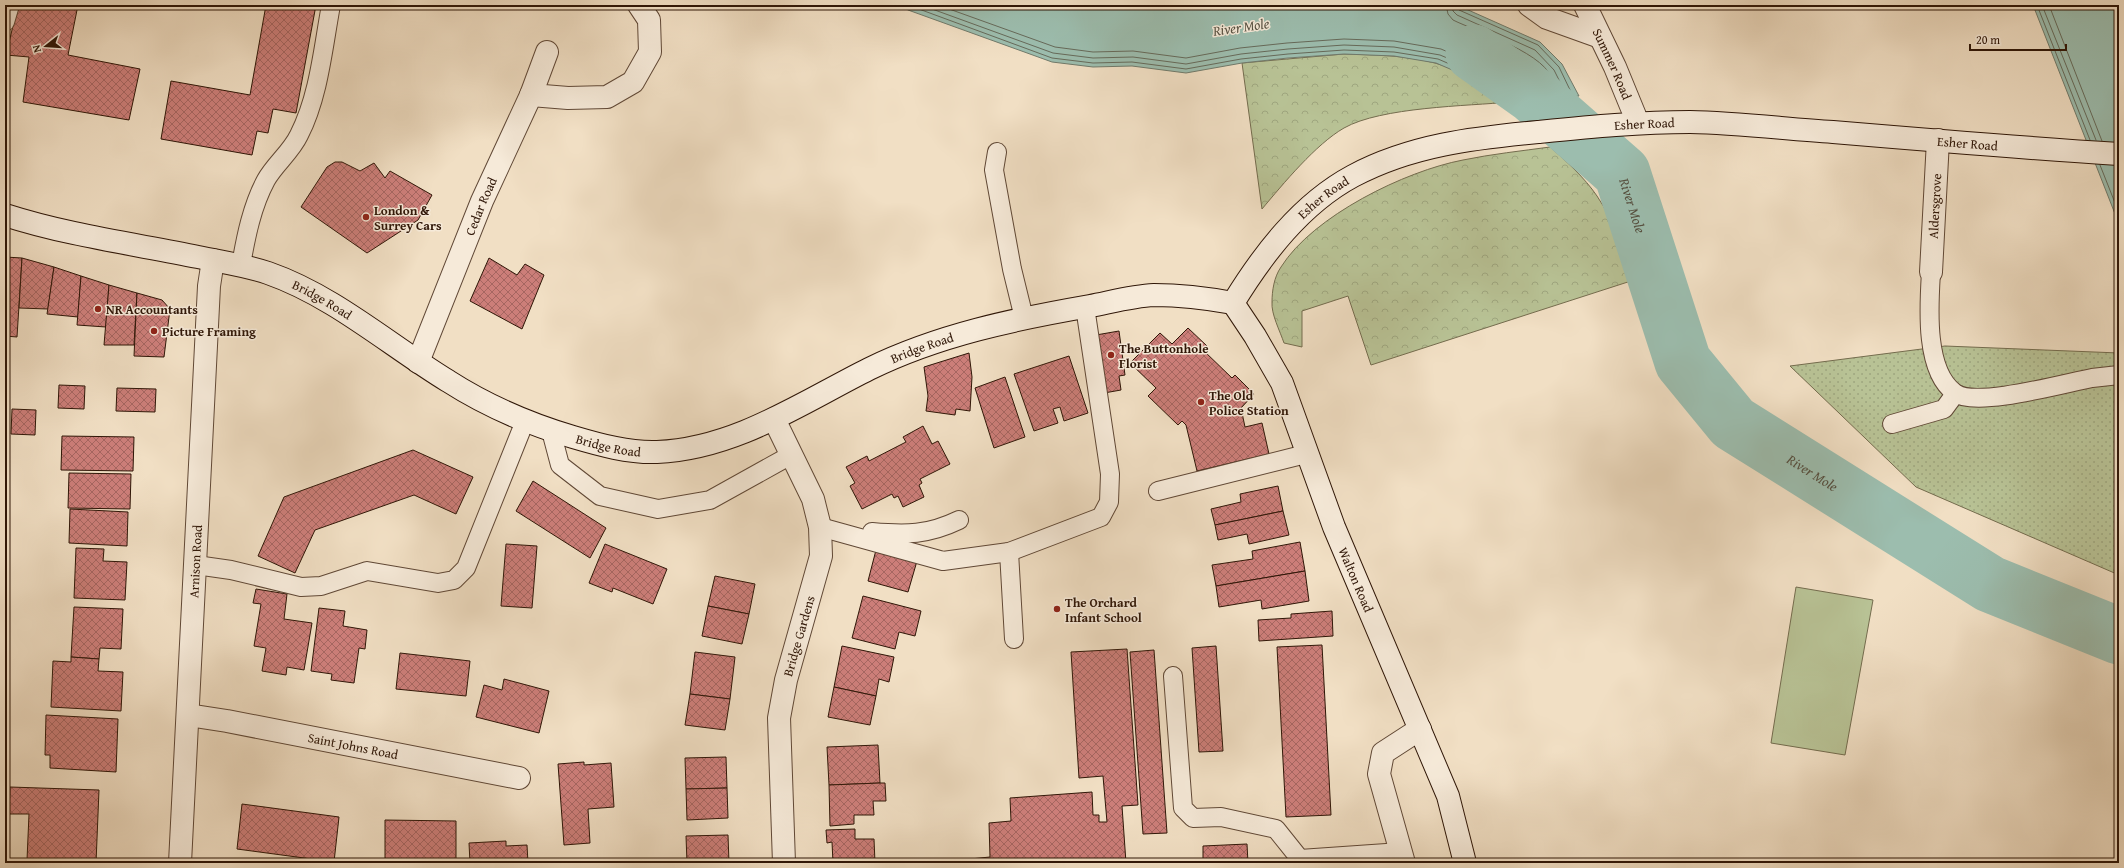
<svg xmlns="http://www.w3.org/2000/svg" width="2124" height="868" font-family="'Gentium Book Plus',serif">
<defs>
<pattern id="grass-dots" width="8" height="8" patternUnits="userSpaceOnUse"><rect width="8" height="8" fill="#b8c295"/><path d="M2 2h.1M6 6h.1" fill="none" stroke="#9ea67f" stroke-width="1.8" stroke-linecap="round"/></pattern>
<pattern id="park-crowns" width="20" height="18" patternUnits="userSpaceOnUse"><rect width="20" height="18" fill="#b8c295"/><path d="M2 6a3 3 0 1 1 6 0M12 15a3 3 0 1 1 6 0" fill="none" stroke="#9ea67f"/></pattern>
<pattern id="building-cross-hatch" width="8" height="8" patternUnits="userSpaceOnUse"><rect width="8" height="8" fill="#cc7e79"/><path d="M0 0l8 8M0 8l8-8" fill="none" stroke="#a66661"/></pattern>
</defs>
<rect width="100%" height="100%" fill="#f1dfc4"/>
<filter id="stains"><feTurbulence type="fractalNoise" baseFrequency=".005" numOctaves="4"/><feColorMatrix values="0 0 0 0 .2 0 0 0 0 .09 0 0 0 0 .02 0 0 0 .5 -.17"/></filter>
<radialGradient id="worn" r=".72"><stop offset=".6" stop-color="#630" stop-opacity="0"/><stop offset="1" stop-color="#630" stop-opacity=".3"/></radialGradient>
<path fill="url(#grass-dots)" stroke="#746c4e" d="M1945,346L2119,353V575L1916,487L1790,366Z"/>
<g fill="url(#park-crowns)" stroke="#746c4e">
<path d="M1344,54C1375,55 1405,55 1435,63C1462,70 1487,88 1511,102C1467,106 1381,107 1344,128C1316,144 1283,184 1262,209L1242,63Z"/>
<path d="M1550,147C1567,162 1584,177 1597,196C1614,221 1624,252 1634,280L1371,365L1348,296L1302,311V347L1284,343C1280,331 1271,314 1272,302C1272,291 1274,277 1281,267C1313,216 1405,171 1463,160C1492,154 1521,151 1550,147Z"/>
</g>
<path fill="#b8c295" stroke="#746c4e" d="M1796,587L1873,600L1845,755L1771,743Z"/>
<g fill="#9cbdae" stroke="#707a6b">
<path d="M900,5H1457L1540,42L1562,64L1579,96L1511,102L1471,78L1436,63L1394,56L1344,54L1288,58L1242,63L1186,73L1132,66L1093,67L1052,62L908,10Z"/>
<path d="M2033,5H2119V224Z"/>
</g>
<g fill="none" stroke-linecap="round" stroke-linejoin="round">
<g stroke="#666a5a" stroke-width="1">
<path d="M908,5L1052,58L1093,63L1132,62L1186,69L1241,59L1288,54L1344,50L1394,52L1438,59L1473,74L1512,98L1571,92L1559,67L1538,45L1459,10L1457,5"/>
<path d="M921,5L1053,53L1093,58L1133,57L1186,64L1241,54L1288,49L1344,45L1394,47L1440,55L1476,70L1513,93L1563,88L1554,70L1535,50L1457,15L1453,11L1452,5"/>
<path d="M938,5L1055,47L1093,52L1133,51L1186,58L1240,48L1287,43L1344,39L1394,41L1441,49L1478,65L1514,87L1553,83C1550,54 1477,32 1453,20L1448,14L1446,5"/>
<path d="M2037,5L2090,140"/>
<path d="M2042,5L2096,140"/>
<path d="M2049,5L2102,141"/>
<path d="M2100,165L2119,213"/>
</g>
<path stroke="#9cbdae" stroke-width="57" id="s1" d="M1474,53L1533,95L1622,173L1683,362L1733,423L1990,584L2119,636"/>
</g>
<g fill="url(#building-cross-hatch)" stroke="#2f1607">
<path d="M18,5H78L68,55L140,69L129,120L23,102L29,57L6,55Z"/>
<path d="M266,5H316L296,113L273,109L268,133L257,131L252,155L161,139L171,81L250,95Z"/>
<path d="M335,162H342L360,171L374,163L385,178L390,171L432,195L418,220L367,253L301,207L327,167Z"/>
<path d="M5,257L22,258L17,337L5,336Z"/>
<path d="M22,258L54,267L48,309L19,308Z"/>
<path d="M489,258L517,275L525,264L544,275L522,329L470,301Z"/>
<path d="M54,267L81,276L78,317L47,314Z"/>
<path d="M81,276L109,285L106,327L77,325Z"/>
<path d="M109,285L137,293L134,345H104Z"/>
<path d="M137,293L162,300L170,309L164,357L134,356Z"/>
<path d="M1188,328L1207,346L1203,350L1232,378L1235,375L1254,394L1241,408L1245,427L1262,423L1269,454L1197,471L1186,425L1182,421L1178,425L1148,396L1156,388L1130,363L1160,333L1172,344Z"/>
<path d="M1119,331L1125,375L1119,376L1121,390L1104,393L1096,335Z"/>
<path d="M969,353L972,377L970,411L956,409L955,415L926,411L928,396L924,367Z"/>
<path d="M1069,356L1088,413L1064,421L1060,407L1053,409L1058,423L1034,431L1014,374Z"/>
<path d="M1005,377L1025,437L994,448L975,388Z"/>
<path d="M59,385L85,386L84,409L58,408Z"/>
<path d="M117,388L156,389L155,412L116,411Z"/>
<path d="M12,409L36,410L35,435L11,434Z"/>
<path d="M923,426L932,444L938,441L950,464L920,479L922,483L919,485L924,497L903,507L898,496L894,498L892,494L862,509L850,486L855,483L846,467L867,456L869,461L906,442L903,437Z"/>
<path d="M62,436L134,437L133,471L61,470Z"/>
<path d="M413,450L473,477L456,514L414,495L315,530L295,573L258,556L284,497Z"/>
<path d="M69,473L131,474L130,509L68,508Z"/>
<path d="M533,481L606,528L590,558L516,511Z"/>
<path d="M1278,486L1283,511L1215,525L1211,509L1241,502L1240,494Z"/>
<path d="M70,509L128,512L127,546L69,543Z"/>
<path d="M1283,511L1289,535L1249,544L1247,534L1218,540L1215,525Z"/>
<path d="M1300,542L1305,571L1216,586L1212,565L1253,559L1252,551Z"/>
<path d="M506,544L537,546L532,608L501,606Z"/>
<path d="M605,544L667,569L653,604L613,588L612,592L589,583Z"/>
<path d="M76,548L104,549L103,561L127,562L125,600L74,598Z"/>
<path d="M876,550L917,561L908,592L868,581Z"/>
<path d="M1305,571L1309,601L1262,609L1261,600L1219,607L1216,586Z"/>
<path d="M715,576L755,584L749,614L708,606Z"/>
<path d="M256,589L287,594L284,619L312,623L304,670L287,667L286,675L262,671L266,648L254,646L261,604L253,603Z"/>
<path d="M863,596L921,611L915,636L899,632L895,649L852,638Z"/>
<path d="M708,606L749,614L742,644L702,636Z"/>
<path d="M74,607L123,609L121,649L100,648L99,659L71,657Z"/>
<path d="M319,608L345,611L343,626L367,630L365,649L359,648L354,683L331,680L332,674L311,671Z"/>
<path d="M1332,611L1333,636L1259,641L1258,620L1291,618V614Z"/>
<path d="M1322,645L1331,815L1286,817L1277,647Z"/>
<path d="M842,646L894,657L889,682L879,679L876,696L834,687Z"/>
<path d="M1216,646L1223,751L1199,752L1192,648Z"/>
<path d="M1127,649L1138,805L1122,806L1126,863H950V861L990,857L989,823L1011,821L1010,798L1092,792L1093,815H1099V822H1107L1103,776L1079,778L1071,652Z"/>
<path d="M1154,650L1167,833L1143,834L1130,652Z"/>
<path d="M695,652L735,657L730,699L690,694Z"/>
<path d="M400,653L470,661L466,696L396,689Z"/>
<path d="M71,657L99,659L98,671L123,672L121,711L51,707L53,661L71,662Z"/>
<path d="M504,679L549,691L539,733L476,717L484,685L502,690Z"/>
<path d="M834,687L876,696L870,725L828,717Z"/>
<path d="M690,694L730,699L725,730L685,725Z"/>
<path d="M46,715L118,719L116,772L50,768V755H45Z"/>
<path d="M878,745L880,783L829,785L827,747Z"/>
<path d="M726,757L727,788L686,789L685,758Z"/>
<path d="M584,762V765L611,763L614,807L588,809L590,843L564,845L558,764Z"/>
<path d="M880,783H885L886,801H873L874,815H854V824L830,826L829,785Z"/>
<path d="M10,787L99,790L96,863L27,860L29,814H9Z"/>
<path d="M727,788L728,818L687,820L686,789Z"/>
<path d="M242,804L339,817L334,862L237,849Z"/>
<path d="M385,820L456,821V863L385,862Z"/>
<path d="M855,829V839H874L875,863H833L832,842L827,843L826,830Z"/>
<path d="M728,835L729,863H687L686,836Z"/>
<path d="M506,841V846L527,845L528,863H470L469,843Z"/>
<path d="M1247,844L1248,863H1203V846Z"/>
</g>
<g fill="none" stroke-linecap="round" stroke-linejoin="round">
<g stroke="#604836" stroke-width="20">
<g id="service">
<path d="M5,22L10,5"/>
<path d="M997,152L994,170L1012,269L1024,318"/>
<path d="M241,265C246,236 252,206 266,180C275,164 291,152 299,135C319,96 323,48 331,5"/>
<path d="M1931,272C1929,305 1924,371 1955,393C1976,408 2065,383 2092,378C2101,377 2110,376 2119,375"/>
<path d="M1892,424L1944,409L1955,394"/>
<path d="M551,431L560,465L600,496L658,509L710,500L791,455"/>
<path d="M1158,491L1306,454"/>
<path d="M820,527L943,561L1009,552L1101,517L1109,502L1110,474L1085,307"/>
<path d="M872,532C906,535 928,535 959,520"/>
<path d="M1009,552L1014,639"/>
<path d="M196,565L231,570L301,587L321,586L367,571L438,583L454,580L466,568L525,421"/>
<path d="M1173,676L1183,808L1193,818L1221,817L1276,829L1300,859L1401,852"/>
</g>
</g>
<g stroke="#604836" stroke-width="24">
<g id="minor">
<path d="M1529,5L1547,18L1600,37"/>
<path id="s2" d="M1585,5L1615,67L1638,123"/>
<path d="M531,95L568,98L607,97L633,82L650,52L649,20L639,5"/>
<path id="s3" d="M1931,272L1938,140"/>
<path id="s4" d="M418,362L482,201L531,95L547,52"/>
<path d="M774,419L813,499L820,527L821,556L786,680L779,718L784,863"/>
<path id="s5" d="M188,715L227,721L519,778"/>
<path id="s6" d="M180,863L209,286L213,260"/>
<path d="M1404,863L1379,774L1383,753L1420,729"/>
</g>
</g>
<g stroke="#2f1607" stroke-width="24">
<g id="secondary">
<path id="s7" d="M5,215C67,235 134,244 198,257C221,262 245,265 268,273C334,296 389,345 448,381C487,406 529,424 573,437C600,445 629,453 657,452C735,449 801,403 869,369C938,335 1015,319 1090,306C1111,302 1133,296 1154,295C1181,295 1206,298 1233,303"/>
<path id="s8" d="M1233,303C1263,254 1301,204 1353,176C1411,145 1474,138 1538,132C1589,127 1639,122 1690,122C1738,123 1786,129 1833,132C1928,140 2024,148 2119,154"/>
<path id="s9" d="M1233,303L1255,336L1282,383L1334,527L1448,796L1465,863"/>
</g>
</g>
<use href="#service" stroke="#f6ead9" stroke-width="18"/>
<use href="#minor" stroke="#f6ead9" stroke-width="22"/>
<use href="#secondary" stroke="#f6ead9" stroke-width="22"/>
</g>
<g fill="#8f2418" stroke="#f6ead9" stroke-width="1.5">
<circle cx="366" cy="217" r="4"/>
<circle cx="98" cy="309" r="4"/>
<circle cx="154" cy="331" r="4"/>
<circle cx="1111" cy="355" r="4"/>
<circle cx="1201" cy="402" r="4"/>
<circle cx="1057" cy="609" r="4"/>
</g>
<g text-anchor="middle" dominant-baseline="central" stroke-width="3" stroke-linejoin="round" paint-order="stroke">
<g font-size="13" fill="#2f1607" stroke="#f6ead9">
<text stroke="none"><textPath href="#s2" startOffset="65">Summer Road</textPath></text>
<text stroke="none"><textPath href="#s8" startOffset="475">Esher Road</textPath></text>
<text stroke="none"><textPath href="#s8" startOffset="799">Esher Road</textPath></text>
<text stroke="none"><textPath href="#s8" startOffset="140">Esher Road</textPath></text>
<text stroke="none"><textPath href="#s4" startOffset="168">Cedar Road</textPath></text>
<text stroke="none"><textPath href="#s3" startOffset="66">Aldersgrove</textPath></text>
<text stroke="none"><textPath href="#s7" startOffset="330">Bridge Road</textPath></text>
<text stroke="none"><textPath href="#s7" startOffset="990">Bridge Road</textPath></text>
<text stroke="none"><textPath href="#s7" startOffset="654">Bridge Road</textPath></text>
<text stroke="none"><textPath href="#s6" startOffset="302">Arnison Road</textPath></text>
<text stroke="none"><textPath href="#s9" startOffset="304">Walton Road</textPath></text>
<text transform="translate(799 636) rotate(-74)">Bridge Gardens</text>
<text stroke="none"><textPath href="#s5" startOffset="168">Saint Johns Road</textPath></text>
</g>
<g font-size="13" font-weight="bold" fill="#2f1607" stroke="#f6ead9" text-anchor="start">
<text x="374" y="210">London &amp;<tspan x="374" dy="15">Surrey Cars</tspan></text>
<text x="106" y="309">NR Accountants</text>
<text x="162" y="331">Picture Framing</text>
<text x="1119" y="348">The Buttonhole<tspan x="1119" dy="15">Florist</tspan></text>
<text x="1209" y="395">The Old<tspan x="1209" dy="15">Police Station</tspan></text>
<text x="1065" y="602">The Orchard<tspan x="1065" dy="15">Infant School</tspan></text>
</g>
<g font-size="14" font-style="italic" fill="#555041" stroke="#f6ead9">
<text transform="translate(1241 27) rotate(-8)">River Mole</text>
<text stroke="none"><textPath href="#s1" startOffset="225">River Mole</textPath></text>
<text stroke="none"><textPath href="#s1" startOffset="562">River Mole</textPath></text>
</g>
</g>
<rect width="2124" height="868" fill="none" stroke="#f1dfc4" stroke-width="20"/>
<rect x="6" y="6" width="2112" height="856" fill="none" stroke="#2f1607" stroke-width="2"/>
<rect x="10" y="10" width="2104" height="848" fill="none" stroke="#2f1607"/>
<g transform="translate(46 46) rotate(253)" stroke="#f6ead9" stroke-width="3" paint-order="stroke">
<path d="M0-3L7 15L0 10L-7 15Z" fill="#2f1607"/>
<text y="-6" font-size="11" font-weight="bold" text-anchor="middle" fill="#2f1607">N</text>
</g>
<path d="M1970 44v6h96v-6" fill="none" stroke="#2f1607" stroke-width="2"/>
<text x="1976" y="44" font-size="12" fill="#2f1607" stroke="#f6ead9" stroke-width="3" paint-order="stroke">20 m</text>
<rect width="100%" height="100%" filter="url(#stains)"/>
<rect width="100%" height="100%" fill="url(#worn)"/>
</svg>
